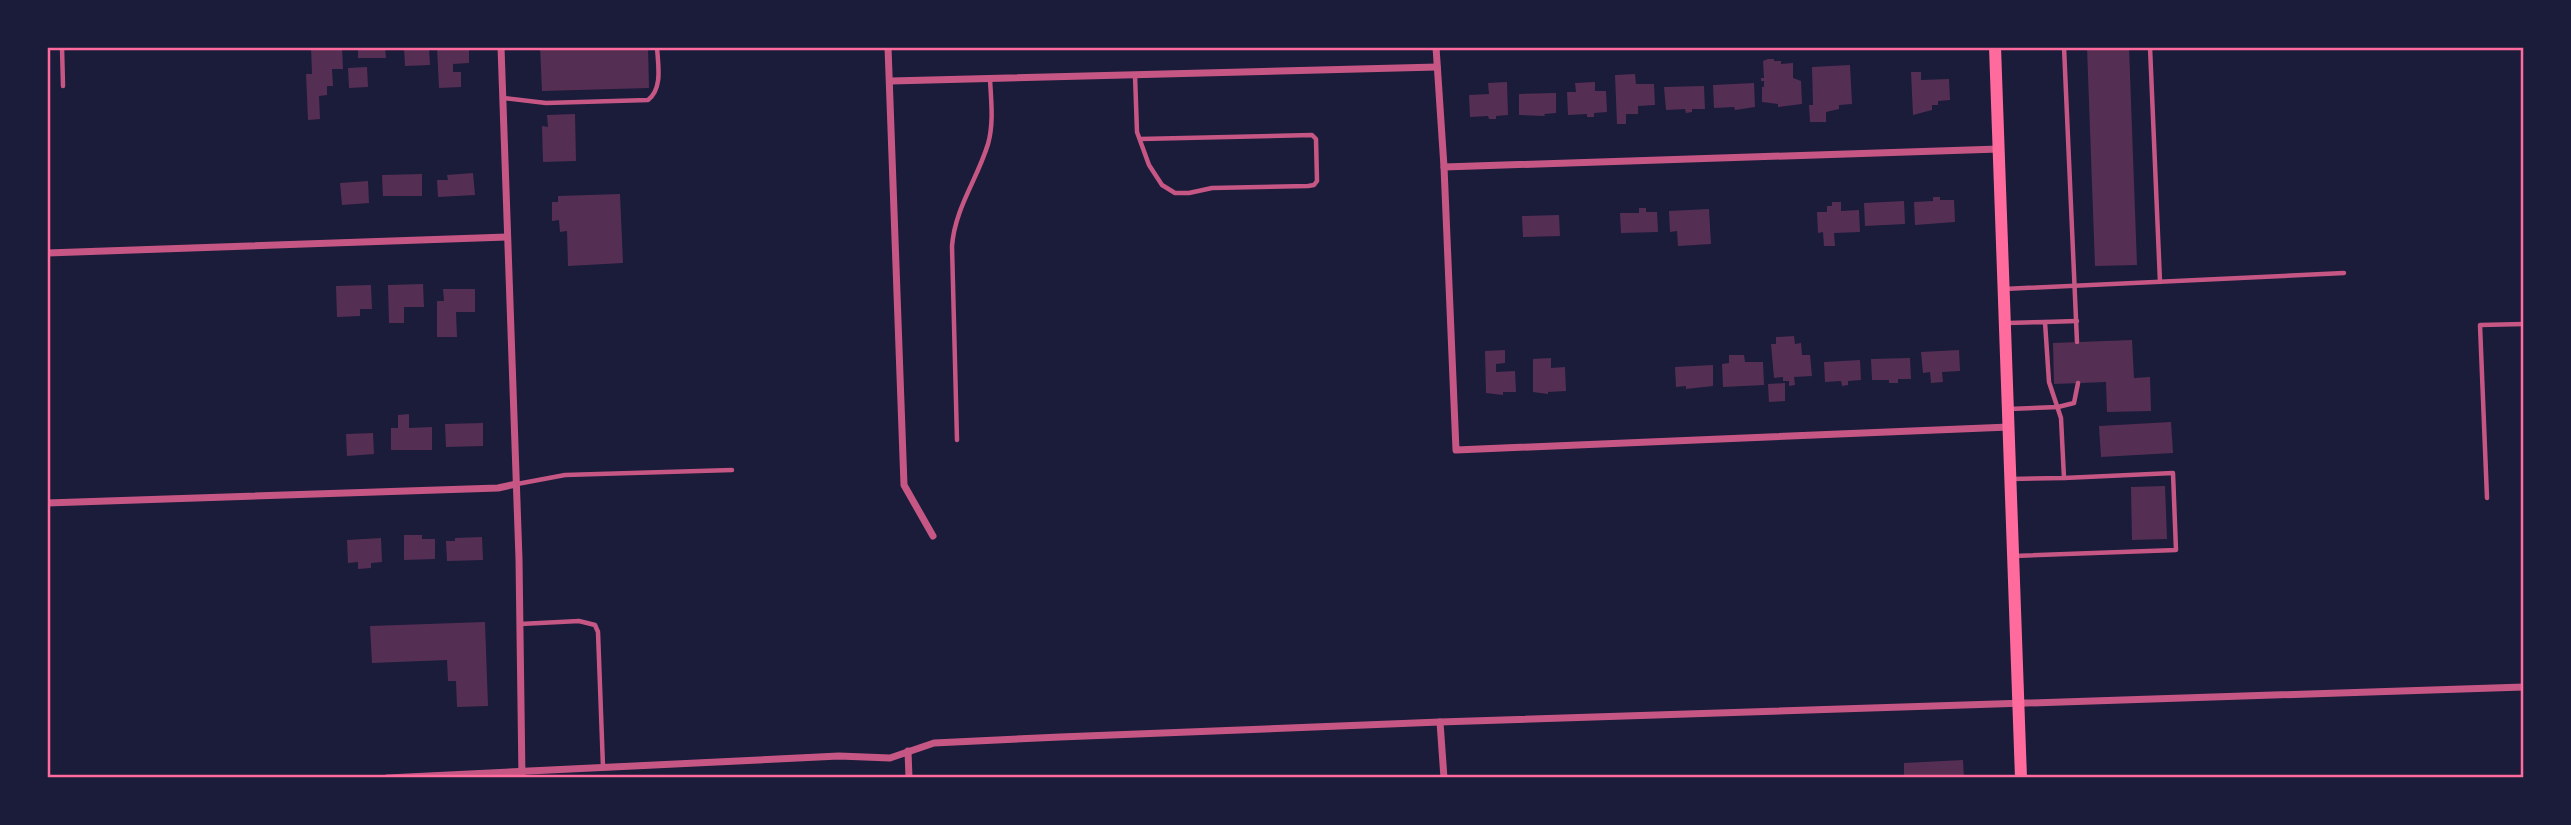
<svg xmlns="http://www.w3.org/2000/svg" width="2571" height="825" font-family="'Asap Condensed',sans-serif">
<rect width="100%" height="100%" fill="#1b1b3a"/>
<g fill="#542f53">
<path d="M311,47H342L343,69H332L333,86H327V95L319,96L320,119L308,120L306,74H312Z"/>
<path d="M358,47H385L386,58H358Z"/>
<path d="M404,47H429L430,65L405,66Z"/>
<path d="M437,47H469V63L453,64V72H461V87L439,88Z"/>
<path d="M540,47H648L649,88L542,91Z"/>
<path d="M2087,47H2129L2137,265L2095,266Z"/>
<path d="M1768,59H1774V61H1781V64L1793,63V78L1801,81L1802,104L1778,107V104L1762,102V87H1764V81H1761V78H1764L1763,61Z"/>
<path d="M1850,65L1852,104L1839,105V109L1826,112V122H1810L1809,105H1813L1812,67Z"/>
<path d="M367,67L368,87L349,88L348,68Z"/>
<path d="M1911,72H1921V80L1949,79L1950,100L1938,101V105H1932V110L1913,115Z"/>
<path d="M1635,74L1636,84H1654L1655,105L1638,106V114H1626V124H1617L1615,75Z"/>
<path d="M1507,82L1508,115L1496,116V119H1489L1488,116L1470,117L1469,95L1489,94L1488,83Z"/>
<path d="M1595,82V91H1606L1607,112L1594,113V117H1587V114L1568,115L1567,92H1576L1575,83Z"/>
<path d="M1754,83L1755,107L1735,110L1734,107L1714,108L1713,85Z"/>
<path d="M1704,86L1705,109H1692V112L1686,113L1685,109L1666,110L1664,87Z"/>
<path d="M1556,93V113L1544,114L1545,116L1519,115V94Z"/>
<path d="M575,114L576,161L543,162L542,126L548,127L547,115Z"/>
<path d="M473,173L475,195L438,197L437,180H448L447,175Z"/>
<path d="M422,174V196H383L382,175Z"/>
<path d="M368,181L369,203L342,205L340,183Z"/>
<path d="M620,194L623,263L568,266L567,231L560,232L559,220L552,221V202H558V196Z"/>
<path d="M1933,197H1940V200H1954L1955,222L1915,225L1914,202L1933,201Z"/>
<path d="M1904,201L1905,224L1865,226L1864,203Z"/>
<path d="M1832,202H1841V211L1859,210L1860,232L1834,233L1835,246H1824L1823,232L1818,233L1817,212H1827V206H1832Z"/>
<path d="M1639,208H1646V212H1657L1658,232L1621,233L1620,213H1639Z"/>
<path d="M1709,209L1711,244L1678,246L1677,231L1670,232L1669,211Z"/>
<path d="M1559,215L1560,236L1523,237L1522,216Z"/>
<path d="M423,284L424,307H404V323H389L388,285Z"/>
<path d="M371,285L372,309H360V316L337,317L336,286Z"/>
<path d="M443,289H475V312H456L457,337H437V301H444Z"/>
<path d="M1794,336L1795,344L1801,343L1802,355H1810L1812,376L1794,377L1795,385L1789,386V381H1783V377L1774,378L1771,344H1776V337Z"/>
<path d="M2132,340L2134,378L2150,377L2151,411L2107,412L2106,382L2054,384L2053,343Z"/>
<path d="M1505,350V363L1496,364V372L1515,371L1516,392H1503V395L1486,393L1485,351Z"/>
<path d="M1959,350L1960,371L1942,372L1943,382L1931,383L1930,372L1923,373L1921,352Z"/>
<path d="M1729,355H1744L1745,362H1763L1764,385L1723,387L1722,364L1729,363Z"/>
<path d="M1551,358V368L1565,367L1566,391L1548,392V394L1533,392V359Z"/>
<path d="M1910,358L1911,379H1898V383H1889V380H1872L1871,359Z"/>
<path d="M1860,360L1861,380L1848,381V385L1842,386L1841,381L1825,382L1824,362Z"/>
<path d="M1713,365V386L1686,389V386L1676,387L1675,367Z"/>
<path d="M1785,383V401L1769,402L1768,384Z"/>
<path d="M409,414V428L432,427V450H391V428H398V415Z"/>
<path d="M2171,422L2173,453L2101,457L2099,426Z"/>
<path d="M483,423V446L446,447L445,424Z"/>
<path d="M373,433L374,454L347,456L346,434Z"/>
<path d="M2165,486L2167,539L2132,540L2131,487Z"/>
<path d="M404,535H422V539H435V559L404,560Z"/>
<path d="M482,537L483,560L447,561L446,541H455V538Z"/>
<path d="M381,538L382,562L371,563V568L358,569V562L348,563L347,540Z"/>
<path d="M485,622L488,706L457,707L456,681H448L447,660L372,663L370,626Z"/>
<path d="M1963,760L1964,778H1904V763Z"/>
</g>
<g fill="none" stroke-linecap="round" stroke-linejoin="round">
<g stroke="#c65784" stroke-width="4.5">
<path d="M62,47L63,86"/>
<path d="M2064,47L2077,342"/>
<path d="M2150,47L2160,282"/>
<path d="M1135,75L1137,132L1149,165L1162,185L1175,193H1189L1212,188L1308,186L1314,185L1317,181L1316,139L1312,135L1140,139"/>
<path d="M503,98L546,103L648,100C663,88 658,65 657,47"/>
<path d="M2004,289L2344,273"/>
<path d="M2045,322L2077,321"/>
<path d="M2008,323L2045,322L2049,382L2061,418L2064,478L2011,479"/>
<path d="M2009,409L2058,407L2074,403L2078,383"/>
<path d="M957,440L952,246C955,208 977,180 988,144C994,123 991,100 990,79"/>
<path d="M517,484L565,475L732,470"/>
<path d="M2487,498L2480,325L2524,324"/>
<path d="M2014,556L2176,550L2173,473L2064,478"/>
<path d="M520,624L579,621L595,625L598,632L603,767"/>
</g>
<g stroke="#c65784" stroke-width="7">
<path d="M501,47L519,559L522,778"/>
<path d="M888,47L904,485L933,536"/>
<path d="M1436,47L1444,167L1456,450L2009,427"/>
<path d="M891,81L1437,67"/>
<path d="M1444,167L1999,149"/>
<path d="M47,253L507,237"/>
<path d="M47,503L498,488L516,484"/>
<path d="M1440,722L1444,778"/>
<path d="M908,751L909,778"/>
<path d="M387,778L839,756L890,758L934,743L1060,737L1440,722L2524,687"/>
</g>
<path stroke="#ff6b9d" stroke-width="12" d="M1995,47L2021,778"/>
</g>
<rect width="2571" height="825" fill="none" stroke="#1b1b3a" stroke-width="98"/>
<rect x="49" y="49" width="2473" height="727" fill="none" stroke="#ff6b9d" stroke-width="2.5"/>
</svg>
